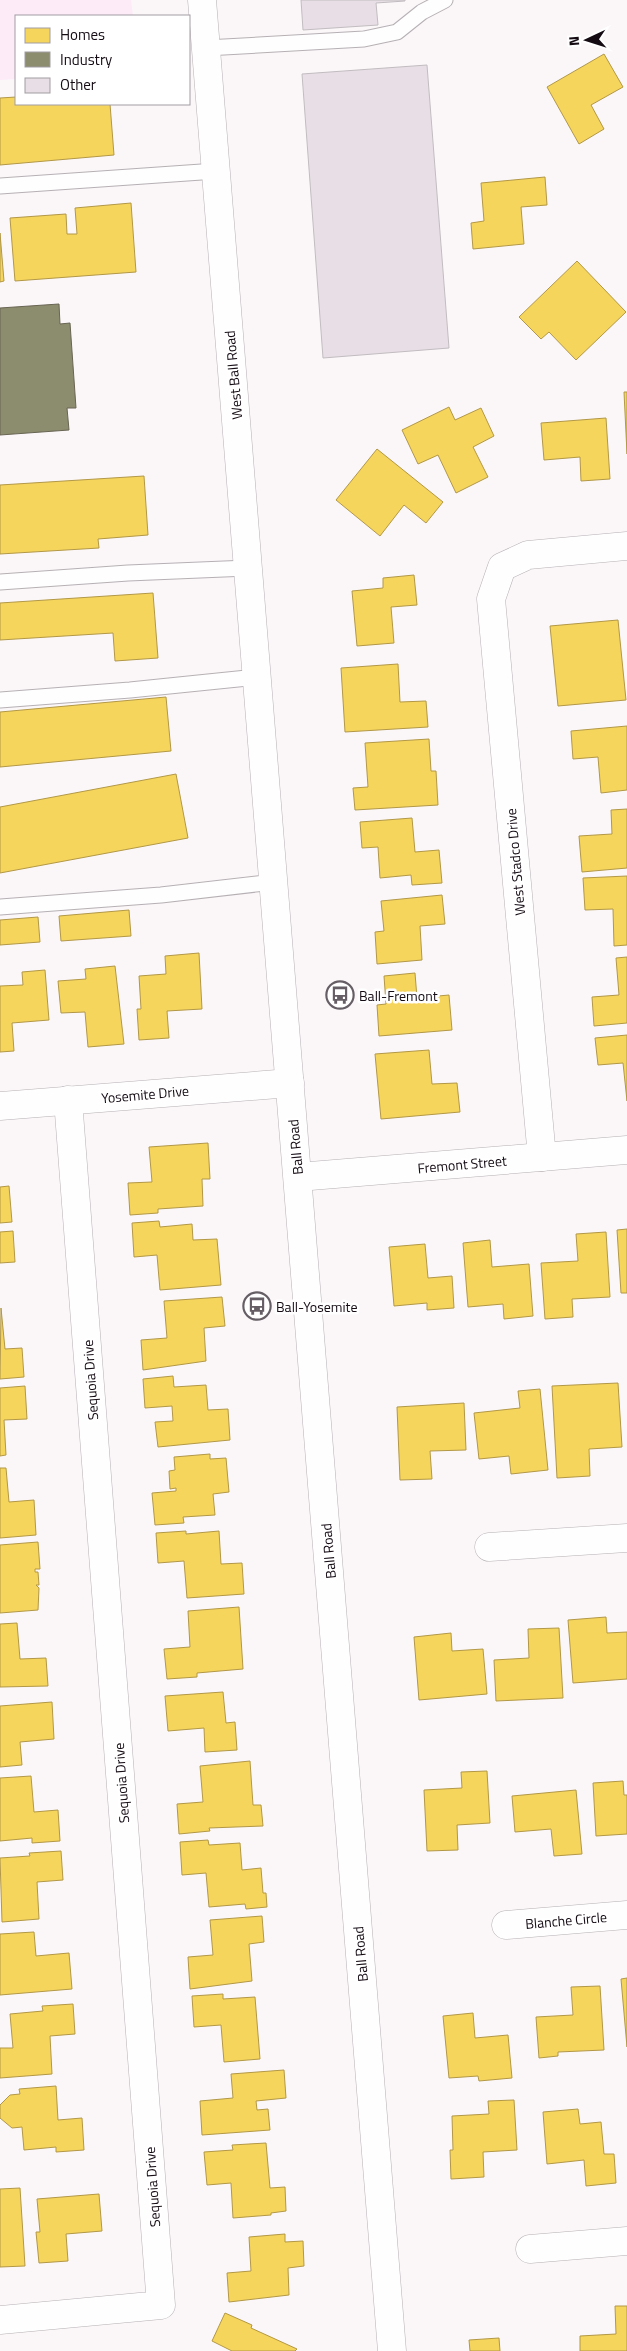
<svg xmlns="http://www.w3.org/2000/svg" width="627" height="2351" font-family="'Titillium Web',sans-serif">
<rect width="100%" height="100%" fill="#fbf7f9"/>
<path fill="#fdebf8" d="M0,0H131L133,16H16V79L0,80Z"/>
<g fill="#f6d55c" stroke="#b29846">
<path d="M604,54L623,87L591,105L604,129L579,144L547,87Z"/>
<path d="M16,97V104H110L114,155L0,165V98Z"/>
<path d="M545,177L547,205L521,207L524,244L473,249L471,223L484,221L481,183Z"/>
<path d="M131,203L136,272L15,281L10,218L66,214L67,234H77L75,208Z"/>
<path d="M0,233L4,281L0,282Z"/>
<path d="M577,261L626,312L576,360L549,332L541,339L519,317Z"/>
<path d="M624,392H627V454Z"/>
<path d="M449,407L455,420L481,408L494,436L473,447L488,477L456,493L438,455L418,464L402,430Z"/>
<path d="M606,418L610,479L581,481L580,457L544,460L541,423Z"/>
<path d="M377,449L443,502L426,523L404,505L380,536L336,500Z"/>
<path d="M144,476L148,535L98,539L99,548L0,554V485Z"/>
<path d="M414,575L417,605L391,607L394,643L357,646L352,591L383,588V578Z"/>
<path d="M153,593L158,658L115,661L113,633L0,640V603Z"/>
<path d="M618,620L626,700L558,706L550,626Z"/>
<path d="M398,664L400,702L426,701L428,727L345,732L341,668Z"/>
<path d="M166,697L171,751L0,767V712Z"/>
<path d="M627,726V790L601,793L598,757L573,759L571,731Z"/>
<path d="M429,739L431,771H436L438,805L355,810L353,788L368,787L365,743Z"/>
<path d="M176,774L188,838L0,873V807Z"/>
<path d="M627,809V868L582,872L579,836L612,834L611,810Z"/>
<path d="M412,818L415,852L439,850L442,883L412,885L411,875L380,878L378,847L362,848L360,822Z"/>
<path d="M627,876V945L614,946L613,909L585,910L583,878Z"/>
<path d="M442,895L445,924L420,926L422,960L377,964L375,932L384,931L381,901Z"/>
<path d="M129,910L131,936L61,941L59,916Z"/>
<path d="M38,917L40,942L0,945V920Z"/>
<path d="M199,953L202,1009L167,1011L169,1038L139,1040L137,1009H141L139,976L166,974L165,956Z"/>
<path d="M627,957V1023L594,1026L592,997L619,995L616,958Z"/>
<path d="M115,966L124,1044L88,1047L85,1012L61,1013L58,981L86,979L85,969Z"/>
<path d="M45,970L49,1020L12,1023L14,1051L0,1052V986L23,985L22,972Z"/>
<path d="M415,973L417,998L449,995L452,1030L379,1036L377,1005L386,1004L384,976Z"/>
<path d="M627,1035V1101L623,1063L598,1065L595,1038Z"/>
<path d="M429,1050L432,1084L457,1083L460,1112L381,1119L375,1054Z"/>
<path d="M208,1143L210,1179H202L203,1206L158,1209V1213L130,1215L128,1183L152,1182L149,1147Z"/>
<path d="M9,1186L12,1222L0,1223V1187Z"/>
<path d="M159,1221L160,1227L192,1224L193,1240L217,1239L221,1285L160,1290L157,1255L134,1257L132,1223Z"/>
<path d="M627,1229V1293H621L617,1230Z"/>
<path d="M13,1231L15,1262L0,1263V1232Z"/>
<path d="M606,1232L610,1297L572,1299L573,1317L545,1319L541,1263L578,1261L576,1234Z"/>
<path d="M490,1240L492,1267L529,1264L533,1316L504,1319L503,1304L468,1307L463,1243Z"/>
<path d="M425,1244L428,1278L452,1276L454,1308L427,1310V1303L394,1306L389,1247Z"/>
<path d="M222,1297L225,1326L204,1328L206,1361L143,1370L141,1340L167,1338L164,1301Z"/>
<path d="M1,1308L5,1349L22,1348L24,1377L0,1379Z"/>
<path d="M173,1376L174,1387L206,1385L208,1410L228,1409L230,1440L158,1447L155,1422L173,1421L172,1406L145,1408L143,1379Z"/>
<path d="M618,1383L622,1447L589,1449L590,1476L557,1478L552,1386Z"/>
<path d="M25,1386L27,1419L4,1420L6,1455L0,1456V1388Z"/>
<path d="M540,1389L548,1470L511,1474L509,1456L479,1459L474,1413L520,1408L518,1391Z"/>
<path d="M464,1403L466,1450L430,1451L432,1479L400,1480L397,1407Z"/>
<path d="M210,1454V1459L226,1458L229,1492L213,1494L215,1515L183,1517L184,1523L155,1525L152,1493L176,1491V1488L170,1489L169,1471L175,1470L174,1457Z"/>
<path d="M0,1468H6L9,1502L34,1500L36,1535L0,1538Z"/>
<path d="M186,1531V1534L219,1531L221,1564L242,1563L244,1594L187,1598L184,1561L158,1563L156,1533Z"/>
<path d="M38,1542L40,1569H35V1572H38L39,1585H36L39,1588L38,1610L0,1613V1545Z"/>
<path d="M239,1607L243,1669L197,1673V1677L167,1679L164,1649L190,1647L188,1611Z"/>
<path d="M606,1617L607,1633L627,1632V1679L573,1683L568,1620Z"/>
<path d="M17,1623L20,1659L46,1658L48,1686L0,1687V1624Z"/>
<path d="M559,1628L563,1698L496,1701L494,1660L529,1658L528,1629Z"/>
<path d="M451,1633L452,1651L483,1649L487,1694L419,1700L414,1637Z"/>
<path d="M223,1692L226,1723L235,1722L237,1750L205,1752L204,1728L168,1731L165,1696Z"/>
<path d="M52,1702L54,1739L20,1742L22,1765L0,1767V1706Z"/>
<path d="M250,1761L253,1805H261L263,1826L209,1828L210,1831L179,1834L177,1804L203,1802L200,1766Z"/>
<path d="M487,1771L490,1823L457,1825L458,1850L427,1851L424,1790L462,1788L461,1772Z"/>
<path d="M31,1776L34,1812L58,1810L60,1841L32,1843V1838L0,1841V1778Z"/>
<path d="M623,1781L624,1795H627V1834L596,1836L593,1783Z"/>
<path d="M576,1790L582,1854L554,1856L551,1829L515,1832L512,1796Z"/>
<path d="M208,1840L209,1845L240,1843L242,1870L261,1868L263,1893H266L267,1907L246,1909L245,1904L209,1907L206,1873L182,1875L180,1842Z"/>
<path d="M61,1851L63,1880L37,1882L39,1919L2,1922L0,1858L30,1856L29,1853Z"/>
<path d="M262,1916L264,1942L249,1944L252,1981L190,1989L188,1957L213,1955L210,1920Z"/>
<path d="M34,1932L36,1956L69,1953L72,1989L0,1995V1934Z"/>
<path d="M627,1978V2047L621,1979Z"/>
<path d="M600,1986L604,2050L558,2052V2056L539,2058L536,2017L573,2015L571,1987Z"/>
<path d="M223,1994V1999L255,1997L260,2059L224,2062L221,2025L194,2027L192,1996Z"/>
<path d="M73,2004L75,2034L50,2036L52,2074L0,2078V2048H13L10,2014L43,2011L42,2006Z"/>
<path d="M473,2013L475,2038L508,2035L512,2078L479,2081L478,2076L449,2078L443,2016Z"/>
<path d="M284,2070L286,2098L256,2101L257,2110L268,2109L270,2130L202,2135L200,2101L233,2098L231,2074Z"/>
<path d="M56,2086L58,2120L82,2118L84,2150L56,2152V2147L24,2150L22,2127L12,2128L0,2118V2105L10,2095L20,2094L19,2089Z"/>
<path d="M514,2100L517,2150L483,2152L484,2177L451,2179L450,2150H453L452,2116L489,2114L488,2101Z"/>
<path d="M578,2109L580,2124L601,2122L604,2154H614L616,2183L586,2186L584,2160L547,2164L543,2112Z"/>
<path d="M266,2143L270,2188L285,2187L286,2211L271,2213V2215L233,2218L231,2183L207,2185L204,2152L233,2150L232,2145Z"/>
<path d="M20,2188L25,2266L0,2267V2189Z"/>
<path d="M99,2194L102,2231L66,2234L68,2261L39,2263L36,2232H40L37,2199Z"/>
<path d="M285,2234V2242L303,2241L304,2266L288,2268L289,2295L229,2302L227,2273L251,2271L249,2237Z"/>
<path d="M615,2306H627V2351H580V2336L616,2334Z"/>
<path d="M225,2313L252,2325L251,2328L297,2349L295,2351H232L212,2341Z"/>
<path d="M499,2338L500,2351H470L469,2340Z"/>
</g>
<path fill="#8c8c6e" stroke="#686553" d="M59,304L60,324L70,323L76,408H67L69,430L0,435V308Z"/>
<g fill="#e7dfe5" stroke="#c2bcc0">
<path d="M301,0H405V1L376,3L378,25L303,30Z"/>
<path d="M427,65L449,348L323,358L302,74Z"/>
</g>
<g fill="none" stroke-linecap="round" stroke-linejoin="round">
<g stroke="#b6b0b4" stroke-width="17">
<g id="lane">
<path d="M206,48L364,39L397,32L422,12L445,0"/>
<path d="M0,186L216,171"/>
<path d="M0,582L128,573L248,568"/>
<path d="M0,700L130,690L257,677"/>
<path d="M0,907L161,895L274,882"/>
</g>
</g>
<g stroke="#b6b0b4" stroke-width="29">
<g id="street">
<path d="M0,1106L290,1083"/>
<path d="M542,1157L491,599L502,567L528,555L627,546"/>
<path d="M298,1177L627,1150"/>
<path d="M489,1547L627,1538"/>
<path d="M506,1925L627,1915"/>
<path d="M530,2249L627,2241"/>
<path d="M0,2320L161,2305L68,1100"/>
</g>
</g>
<g stroke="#b6b0b4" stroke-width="29">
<path id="primary" d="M202,0L392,2351"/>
</g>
<use href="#lane" stroke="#fefefe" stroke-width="15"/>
<use href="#street" stroke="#fefefe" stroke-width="28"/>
<use href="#primary" stroke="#fefefe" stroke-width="28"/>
</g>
<defs>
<g id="bus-ring" transform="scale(1.4375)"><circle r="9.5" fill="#fff" stroke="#655e64" stroke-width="1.5"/><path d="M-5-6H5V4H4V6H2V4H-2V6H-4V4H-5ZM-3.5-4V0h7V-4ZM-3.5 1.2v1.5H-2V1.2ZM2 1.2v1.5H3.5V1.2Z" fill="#655e64"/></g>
</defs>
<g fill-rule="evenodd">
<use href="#bus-ring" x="340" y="995"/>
<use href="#bus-ring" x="257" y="1306"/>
</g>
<g text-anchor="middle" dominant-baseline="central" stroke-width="5" stroke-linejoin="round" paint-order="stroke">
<g font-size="14" fill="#140b13" stroke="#fff">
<text transform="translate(233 375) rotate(-95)">West Ball Road</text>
<text transform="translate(515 862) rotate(-95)">West Stadco Drive</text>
<text transform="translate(145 1094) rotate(-5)">Yosemite Drive</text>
<text transform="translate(295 1147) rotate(-95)">Ball Road</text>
<text transform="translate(462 1164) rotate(-5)">Fremont Street</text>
<text transform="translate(90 1380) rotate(-94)">Sequoia Drive</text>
<text transform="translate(328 1551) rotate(-95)">Ball Road</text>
<text transform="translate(121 1783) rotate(-94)">Sequoia Drive</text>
<text transform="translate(566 1920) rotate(-5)">Blanche Circle</text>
<text transform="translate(360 1954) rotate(-95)">Ball Road</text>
<text transform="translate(152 2187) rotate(-94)">Sequoia Drive</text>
</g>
<g font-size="14" fill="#140b13" stroke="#fff" text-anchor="start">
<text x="359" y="995">Ball-Fremont</text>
<text x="276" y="1306">Ball-Yosemite</text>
</g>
</g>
<rect x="15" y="15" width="175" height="90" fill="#ffffff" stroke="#a19da1"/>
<rect x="25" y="28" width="25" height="15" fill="#f6d55c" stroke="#a19da1"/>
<text x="60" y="40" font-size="15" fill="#140b13">Homes</text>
<rect x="25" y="52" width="25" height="15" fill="#8c8c6e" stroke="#a19da1"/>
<text x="60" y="65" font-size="15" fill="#140b13">Industry</text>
<rect x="25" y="78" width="25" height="15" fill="#e7dfe5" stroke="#a19da1"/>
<text x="60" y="90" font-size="15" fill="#140b13">Other</text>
<g transform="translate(587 40) rotate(266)" stroke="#ffffff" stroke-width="4" paint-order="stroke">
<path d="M0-4L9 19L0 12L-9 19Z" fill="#140b13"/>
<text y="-8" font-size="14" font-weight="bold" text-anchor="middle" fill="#140b13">N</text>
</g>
</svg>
